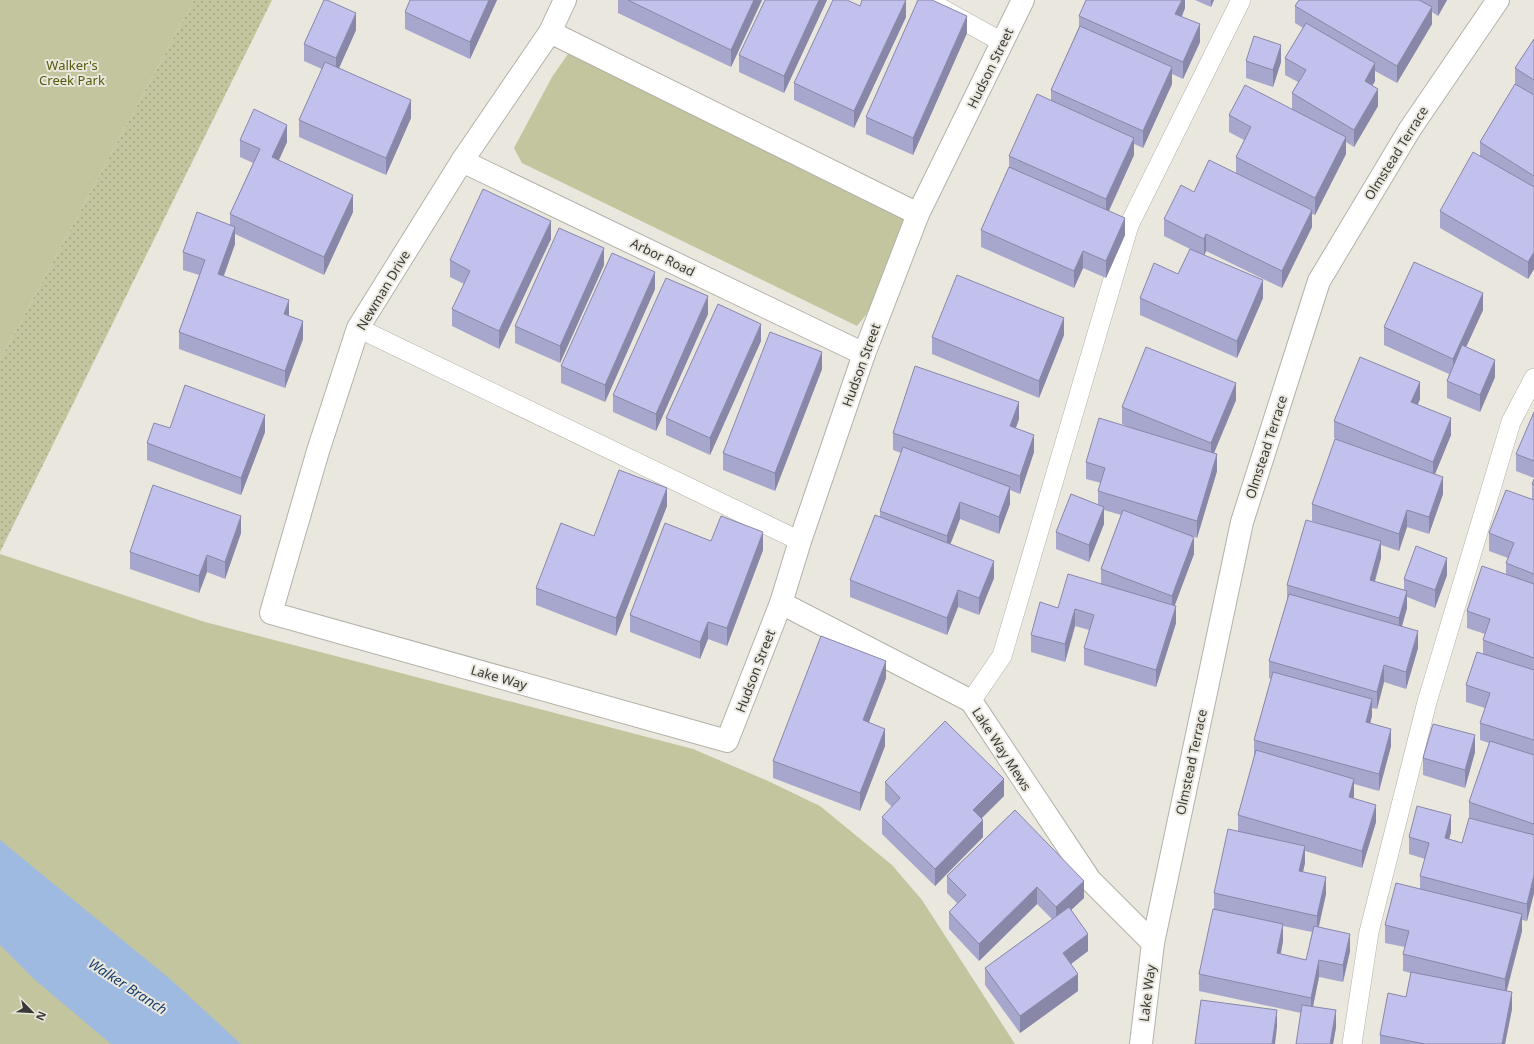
<svg xmlns="http://www.w3.org/2000/svg" width="1534" height="1044" font-family="'Noto Sans',sans-serif">
<defs>
<pattern id="grass-dots" width="8" height="8" patternUnits="userSpaceOnUse"><rect width="8" height="8" fill="#c2c59e"/><path d="M2 2h.1M6 6h.1" fill="none" stroke="#9fa182" stroke-width="1.8" stroke-linecap="round"/></pattern>
</defs>
<rect width="100%" height="100%" fill="#eae8de"/>
<path fill="url(#grass-dots)" d="M194,0H272L0,552V360Z"/>
<g fill="#c2c59e">
<path d="M0,0H194L0,360Z"/>
<path d="M568,54L586,58L902,216L905,225L873,306L857,326L522,163L514,148L552,77Z"/>
<path d="M0,554L205,622L693,749L768,781L820,806L892,865L922,900L1015,1044H0Z"/>
</g>
<path fill="#9ebae1" d="M0,840L169,978L241,1044H111L34,979L0,945Z"/>
<g fill="none" stroke-linecap="round" stroke-linejoin="round">
<g stroke="#b3b1a8" stroke-width="20">
<g id="service">
<path d="M926,0L1002,42"/>
<path d="M358,328L800,541"/>
<path d="M971,701L1002,656L1129,225L1241,0"/>
<path d="M1352,1044L1369,932L1427,702L1511,422L1534,378"/>
</g>
</g>
<g stroke="#b3b1a8" stroke-width="24">
<g id="minor">
<path d="M565,0L550,32L462,161L358,328L318,451L271,613L727,741L781,603L800,541L864,354L918,214L1023,0"/>
<path d="M550,32L918,214"/>
<path d="M462,161L864,354"/>
<path d="M781,603L971,701L1090,880L1153,943"/>
<path d="M1141,1044L1153,943L1242,522L1319,281L1410,129L1498,0"/>
</g>
</g>
<use href="#service" stroke="#fff" stroke-width="19"/>
<use href="#minor" stroke="#fff" stroke-width="22"/>
</g>
<g fill="#a7a6cd" fill-rule="evenodd">
<path d="M497,0L470,59L405,29V12Z"/>
<path d="M618,0H762L731,67L618,13Z"/>
<path d="M827,0L784,93L739,72V55Z"/>
<path d="M1185,0V8L1182,17L1200,42L1183,79L1172,74V84L1143,148L1134,144V155L1109,211L1125,235L1106,278L1083,268L1074,288L981,247V230L1009,168V156L1051,101V90L1079,27V16Z"/>
<path d="M1195,0H1214L1211,7Z"/>
<path d="M1299,0H1447L1438,16L1432,12V24L1397,83L1375,71V81L1372,86L1378,106L1354,147L1346,142V154L1315,215L1312,214V227L1282,288L1206,251L1204,255L1263,298L1237,358L1140,315V298L1178,274L1190,249L1164,236V219L1194,192L1236,173V157L1244,140L1229,132V115L1292,109V93L1298,82L1285,75V58L1303,28L1295,23V6Z"/>
<path d="M860,6L906,17L854,128L794,100V83Z"/>
<path d="M356,30L339,68L411,118L386,175L299,137V120L322,69L304,61V44Z"/>
<path d="M967,33L913,155L866,134V117Z"/>
<path d="M1534,39V269L1528,279L1440,228V211L1480,156V142L1515,84V68Z"/>
<path d="M1246,61L1281,62L1273,87L1246,78Z"/>
<path d="M240,140L287,142L279,160L353,212L324,275L235,234V244L224,276L289,316L303,339L285,388L179,349V332L199,275L183,270V252L230,225V214L253,163L240,157Z"/>
<path d="M551,239L499,349L452,326V309L464,284L450,277V260Z"/>
<path d="M604,265L560,363L515,343V326Z"/>
<path d="M655,289L605,402L561,383V366Z"/>
<path d="M1483,310L1466,347L1495,377L1480,412L1447,398V381L1449,374L1384,345V327Z"/>
<path d="M708,314L656,431L613,412V395Z"/>
<path d="M1064,335L1039,398L932,354V337Z"/>
<path d="M761,341L710,455L666,435V418Z"/>
<path d="M822,369L775,491L723,470V453Z"/>
<path d="M1420,399L1418,405L1451,435L1435,474L1443,494L1429,534L1407,527L1399,551L1381,545V558L1375,582L1404,590V579L1447,575L1435,608L1407,597V608L1402,627L1418,648L1406,689L1384,682L1377,709L1372,708V716L1370,723L1391,746L1379,791L1354,784V796L1353,799L1376,822L1362,868L1305,851V863L1303,872L1326,894L1319,927L1350,951L1343,982L1319,977L1313,1006L1336,1027L1333,1044H1296L1301,1013L1199,991V974L1214,909V893L1238,831V815L1254,757V740L1271,679L1269,678V661L1287,600V585L1321,524L1312,521V504L1337,440L1334,438V421ZM1283,926L1312,932L1306,960L1281,954L1283,941Z"/>
<path d="M1236,400L1214,453L1217,471L1197,538L1193,536L1194,554L1174,606L1176,623L1156,687L1084,665V648L1089,630L1075,626L1065,662L1031,652V635L1058,608L1101,584V569L1121,515L1104,510V524L1089,562L1056,549V532L1098,504V491L1101,483L1086,479V462L1136,430L1122,424V407Z"/>
<path d="M1534,412V478L1516,471V454Z"/>
<path d="M1019,419L1016,428L1034,452L1020,494L1010,490V504L999,534L960,519L950,544L994,578L979,615L958,607L947,635L850,597V580L880,516V511L901,453L893,450V433Z"/>
<path d="M170,428L265,432L241,495L147,460V443Z"/>
<path d="M1534,479V893L1527,921L1522,920V931L1507,991L1512,1009L1505,1044H1380V1035L1406,997L1411,973L1403,971V954L1405,947L1385,943V925L1420,889V876L1425,859L1409,854V837L1451,832L1449,839L1462,843L1469,818V802L1489,743L1480,740V723L1485,708L1466,702V685L1483,654V640L1485,634L1467,628V611L1506,574V563L1508,558L1489,551V533L1532,499V484Z"/>
<path d="M667,506L616,636L536,605V588L594,536Z"/>
<path d="M241,533L225,579L207,572L199,593L130,569V552Z"/>
<path d="M711,541L763,550L727,646L708,639L700,659L630,632V615Z"/>
<path d="M886,678L869,722L885,746L860,811L773,778V761Z"/>
<path d="M1475,752L1465,788L1423,775V758Z"/>
<path d="M885,782L1004,796L981,818L983,837L935,886L882,834V817L892,807L885,800Z"/>
<path d="M1015,810L1084,898L1071,910L1088,951L1071,964L1078,991L1020,1033L985,985V968L1052,919L1037,904L979,961L949,929V912L957,903L947,893V876Z"/>
</g>
<g fill="#8887a7">
<path d="M489,0H497L470,59V42Z"/>
<path d="M754,0H762L731,67V50Z"/>
<path d="M819,0H827L784,93V76Z"/>
<path d="M906,0V17L854,128V111Z"/>
<path d="M1182,0H1185V8L1175,31V14Z"/>
<path d="M1211,0H1214L1211,7Z"/>
<path d="M1438,0H1447L1438,16Z"/>
<path d="M1432,7V24L1397,83V66Z"/>
<path d="M356,13V30L336,75V58Z"/>
<path d="M967,16V33L913,155V138Z"/>
<path d="M1200,24V42L1183,79V62Z"/>
<path d="M1281,45V62L1273,87V70Z"/>
<path d="M1375,63V81L1365,98V81Z"/>
<path d="M1172,67V84L1143,148V131Z"/>
<path d="M1378,89V106L1354,147V130Z"/>
<path d="M411,100V118L386,175V158Z"/>
<path d="M287,125V142L272,175V157Z"/>
<path d="M1346,137V154L1315,215V198Z"/>
<path d="M1134,138V155L1106,217V199Z"/>
<path d="M353,195V212L324,275V257Z"/>
<path d="M1312,210V227L1282,288V271Z"/>
<path d="M1125,218V235L1106,278V261Z"/>
<path d="M551,221V239L499,349V331Z"/>
<path d="M235,227V244L218,291V274Z"/>
<path d="M1206,234V251L1204,256V239Z"/>
<path d="M604,248V265L560,363V346Z"/>
<path d="M1083,251V268L1074,288V271Z"/>
<path d="M1534,252V269L1528,279V262Z"/>
<path d="M655,272V289L605,402V385Z"/>
<path d="M1263,280V298L1237,358V341Z"/>
<path d="M1483,293V310L1453,376V359Z"/>
<path d="M708,296V314L656,431V414Z"/>
<path d="M289,300V317L284,314Z"/>
<path d="M1064,318V335L1039,398V381Z"/>
<path d="M303,321V339L285,388V371Z"/>
<path d="M761,324V341L710,455V438Z"/>
<path d="M822,352V369L775,491V473Z"/>
<path d="M1495,360V377L1480,412V395Z"/>
<path d="M1420,382V399L1411,419V402Z"/>
<path d="M1236,383V400L1211,460V443Z"/>
<path d="M1019,402V419L1010,443V426Z"/>
<path d="M265,415V432L241,495V478Z"/>
<path d="M1451,418V435L1433,479V462Z"/>
<path d="M1034,435V452L1020,494V476Z"/>
<path d="M1217,454V471L1197,538V521Z"/>
<path d="M1443,477V494L1429,534V517Z"/>
<path d="M1010,487V504L999,534V517Z"/>
<path d="M667,488V506L616,636V618Z"/>
<path d="M960,502V519L947,553V536Z"/>
<path d="M1104,507V524L1089,562V545Z"/>
<path d="M1407,510V527L1399,551V534Z"/>
<path d="M241,516V533L225,579V562Z"/>
<path d="M763,532V550L727,646V628Z"/>
<path d="M1194,537V554L1172,613V596Z"/>
<path d="M1381,541V558L1370,597V580Z"/>
<path d="M207,555V572L199,593V576Z"/>
<path d="M1447,558V575L1435,608V590Z"/>
<path d="M994,561V578L979,615V598Z"/>
<path d="M958,590V607L947,635V618Z"/>
<path d="M1407,591V608L1399,635V618Z"/>
<path d="M1176,606V623L1156,687V670Z"/>
<path d="M1075,609V626L1065,662V644Z"/>
<path d="M708,622V639L700,659V642Z"/>
<path d="M1418,631V648L1406,689V672Z"/>
<path d="M886,661V678L863,737V720Z"/>
<path d="M1384,665V682L1377,709V692Z"/>
<path d="M1372,699V716L1366,739V722Z"/>
<path d="M885,729V746L860,811V793Z"/>
<path d="M1391,729V746L1379,791V774Z"/>
<path d="M1475,735V752L1465,788V770Z"/>
<path d="M1004,779V796L973,827V810Z"/>
<path d="M1354,779V796L1349,814V797Z"/>
<path d="M1376,805V822L1362,868V851Z"/>
<path d="M1451,815V832L1445,855V838Z"/>
<path d="M983,820V837L935,886V869Z"/>
<path d="M1305,846V863L1299,888V871Z"/>
<path d="M1534,875V893L1527,921V904Z"/>
<path d="M1326,877V894L1317,933V916Z"/>
<path d="M1084,881V898L1056,924V907Z"/>
<path d="M1037,887V904L979,961V944Z"/>
<path d="M1522,914V931L1505,996V979Z"/>
<path d="M1283,924V941L1277,970V953Z"/>
<path d="M1088,934V951L1063,970V953Z"/>
<path d="M1350,934V951L1343,982V965Z"/>
<path d="M1319,960V977L1311,1016V998Z"/>
<path d="M1078,974V991L1020,1033V1016Z"/>
<path d="M1512,992V1009L1505,1044H1502Z"/>
<path d="M1277,1010V1027L1275,1044H1272Z"/>
<path d="M1336,1010V1027L1333,1044H1330Z"/>
</g>
<g fill="#c2c1ee" stroke="#8887a7">
<path d="M324,0H327L356,13L336,58L304,44Z"/>
<path d="M410,0H489L470,42L405,12Z"/>
<path d="M628,0H754L731,50Z"/>
<path d="M765,0H819L784,76L739,55Z"/>
<path d="M833,0H847L860,6L862,0H906L854,111L794,83Z"/>
<path d="M918,0H932L967,16L913,138L866,117Z"/>
<path d="M1086,0H1182L1175,14L1200,24L1183,62L1079,16Z"/>
<path d="M1299,0H1419L1432,7L1397,66L1295,6Z"/>
<path d="M1306,23L1375,63L1365,81L1378,89L1354,130L1292,93L1306,70L1285,58Z"/>
<path d="M1080,26L1172,67L1143,131L1051,90Z"/>
<path d="M1254,36L1281,45L1273,70L1246,61Z"/>
<path d="M1534,39V80L1515,68Z"/>
<path d="M325,62L411,100L386,158L299,120Z"/>
<path d="M1515,84L1534,95V176L1480,142Z"/>
<path d="M1245,85L1346,137L1315,198L1236,157L1251,127L1229,115Z"/>
<path d="M1037,94L1134,138L1106,199L1009,156Z"/>
<path d="M254,109L287,125L272,157L353,195L324,257L230,214L260,149L240,140Z"/>
<path d="M1473,152L1534,187V252L1528,262L1440,211Z"/>
<path d="M1209,160L1312,210L1282,271L1206,234L1204,239L1164,219L1181,185L1194,192Z"/>
<path d="M1009,167L1125,218L1106,261L1083,251L1074,271L981,230Z"/>
<path d="M483,189L551,221L499,331L452,309L470,271L450,260Z"/>
<path d="M197,212L235,227L218,274L289,300L284,314L303,321L285,371L179,332L205,260L183,252Z"/>
<path d="M559,228L604,248L560,346L515,326Z"/>
<path d="M1190,249L1263,280L1237,341L1140,298L1154,263L1178,274Z"/>
<path d="M612,253L655,272L605,385L561,366Z"/>
<path d="M1414,262L1483,293L1453,359L1384,327Z"/>
<path d="M957,275L1064,318L1039,381L932,337Z"/>
<path d="M666,278L708,296L656,414L613,395Z"/>
<path d="M718,304L761,324L710,438L666,418Z"/>
<path d="M770,332L822,352L775,473L723,453Z"/>
<path d="M1462,345L1495,360L1480,395L1447,381Z"/>
<path d="M1146,347L1236,383L1211,443L1122,407Z"/>
<path d="M1360,357L1420,382L1411,402L1451,418L1433,462L1334,421Z"/>
<path d="M915,366L1019,402L1010,426L1034,435L1020,476L893,433Z"/>
<path d="M185,385L265,415L241,478L147,443L154,423L170,428Z"/>
<path d="M1534,412V461L1516,454Z"/>
<path d="M1099,418L1217,454L1197,521L1098,491L1105,468L1086,462Z"/>
<path d="M1335,439L1443,477L1429,517L1407,510L1399,534L1312,504Z"/>
<path d="M903,447L1010,487L999,517L960,502L947,536L880,511Z"/>
<path d="M619,470L667,488L616,618L536,588L561,523L594,536Z"/>
<path d="M1534,479V485L1532,484Z"/>
<path d="M153,485L241,516L225,562L207,555L199,576L130,552Z"/>
<path d="M1506,490L1534,500V574L1506,563L1514,543L1489,533Z"/>
<path d="M1071,494L1104,507L1089,545L1056,532Z"/>
<path d="M1123,510L1194,537L1172,596L1101,569Z"/>
<path d="M875,515L994,561L979,598L958,590L947,618L850,580Z"/>
<path d="M721,516L763,532L727,628L708,622L700,642L630,615L665,523L711,541Z"/>
<path d="M1306,520L1381,541L1370,580L1407,591L1399,618L1287,585Z"/>
<path d="M1416,546L1447,558L1435,590L1404,579Z"/>
<path d="M1482,566L1534,584V658L1483,640L1490,619L1467,611Z"/>
<path d="M1068,574L1176,606L1156,670L1084,648L1094,615L1075,609L1065,644L1031,635L1040,602L1058,608Z"/>
<path d="M1289,594L1418,631L1406,672L1384,665L1377,692L1269,661Z"/>
<path d="M821,636L886,661L863,720L885,729L860,793L773,761Z"/>
<path d="M1477,652L1534,670V740L1480,723L1490,693L1466,685Z"/>
<path d="M1273,672L1372,699L1366,722L1391,729L1379,774L1254,740Z"/>
<path d="M945,721L1004,779L973,810L983,820L935,869L882,817L900,798L885,782Z"/>
<path d="M1433,724L1475,735L1465,770L1423,758Z"/>
<path d="M1490,741L1534,755V824L1469,802Z"/>
<path d="M1256,750L1354,779L1349,797L1376,805L1362,851L1238,815Z"/>
<path d="M1417,806L1451,815L1445,838L1462,843L1469,818L1534,835V875L1527,904L1420,876L1429,843L1409,837Z"/>
<path d="M1015,810L1084,881L1056,907L1037,887L979,944L949,912L966,895L947,876Z"/>
<path d="M1228,829L1305,846L1299,871L1326,877L1317,916L1214,893Z"/>
<path d="M1396,883L1522,914L1505,979L1403,954L1409,931L1385,925Z"/>
<path d="M1069,907L1088,934L1063,953L1078,974L1020,1016L985,968Z"/>
<path d="M1213,909L1283,924L1277,953L1306,960L1314,926L1350,934L1343,965L1319,960L1311,998L1199,974Z"/>
<path d="M1411,972L1512,992L1502,1044H1425L1380,1035L1388,993L1406,997Z"/>
<path d="M1201,1000L1277,1010L1272,1044H1195Z"/>
<path d="M1302,1005L1336,1010L1330,1044H1296Z"/>
</g>
<g text-anchor="middle" dominant-baseline="central" stroke-width="4" stroke-linejoin="round" paint-order="stroke">
<g font-size="13" fill="#57590b" stroke="#eae8de">
<text x="72" y="65">Walker's<tspan x="72" dy="15">Creek Park</tspan></text>
</g>
<g font-size="13" fill="#3a3936" stroke="#eae8de">
<text transform="translate(990 68) rotate(-64)">Hudson Street</text>
<text transform="translate(1396 153) rotate(-58)">Olmstead Terrace</text>
<text transform="translate(663 257) rotate(26)">Arbor Road</text>
<text transform="translate(383 290) rotate(-59)">Newman Drive</text>
<text transform="translate(861 365) rotate(-70)">Hudson Street</text>
<text transform="translate(1266 447) rotate(-72)">Olmstead Terrace</text>
<text transform="translate(755 671) rotate(-69)">Hudson Street</text>
<text transform="translate(499 677) rotate(16)">Lake Way</text>
<text transform="translate(1002 749) rotate(57)">Lake Way Mews</text>
<text transform="translate(1191 762) rotate(-78)">Olmstead Terrace</text>
<text transform="translate(1147 993) rotate(-83)">Lake Way</text>
</g>
<g font-size="14" font-style="italic" fill="#1a3f70" stroke="#eae8de">
<text transform="translate(128 986) rotate(33)">Walker Branch</text>
</g>
</g>
<g transform="translate(32 1012) rotate(114)" stroke="#eae8de" stroke-width="3" paint-order="stroke">
<path d="M0-3L7 15L0 10L-7 15Z" fill="#3a3936"/>
<text y="-6" font-size="11" font-weight="bold" text-anchor="middle" fill="#3a3936">N</text>
</g>
</svg>
